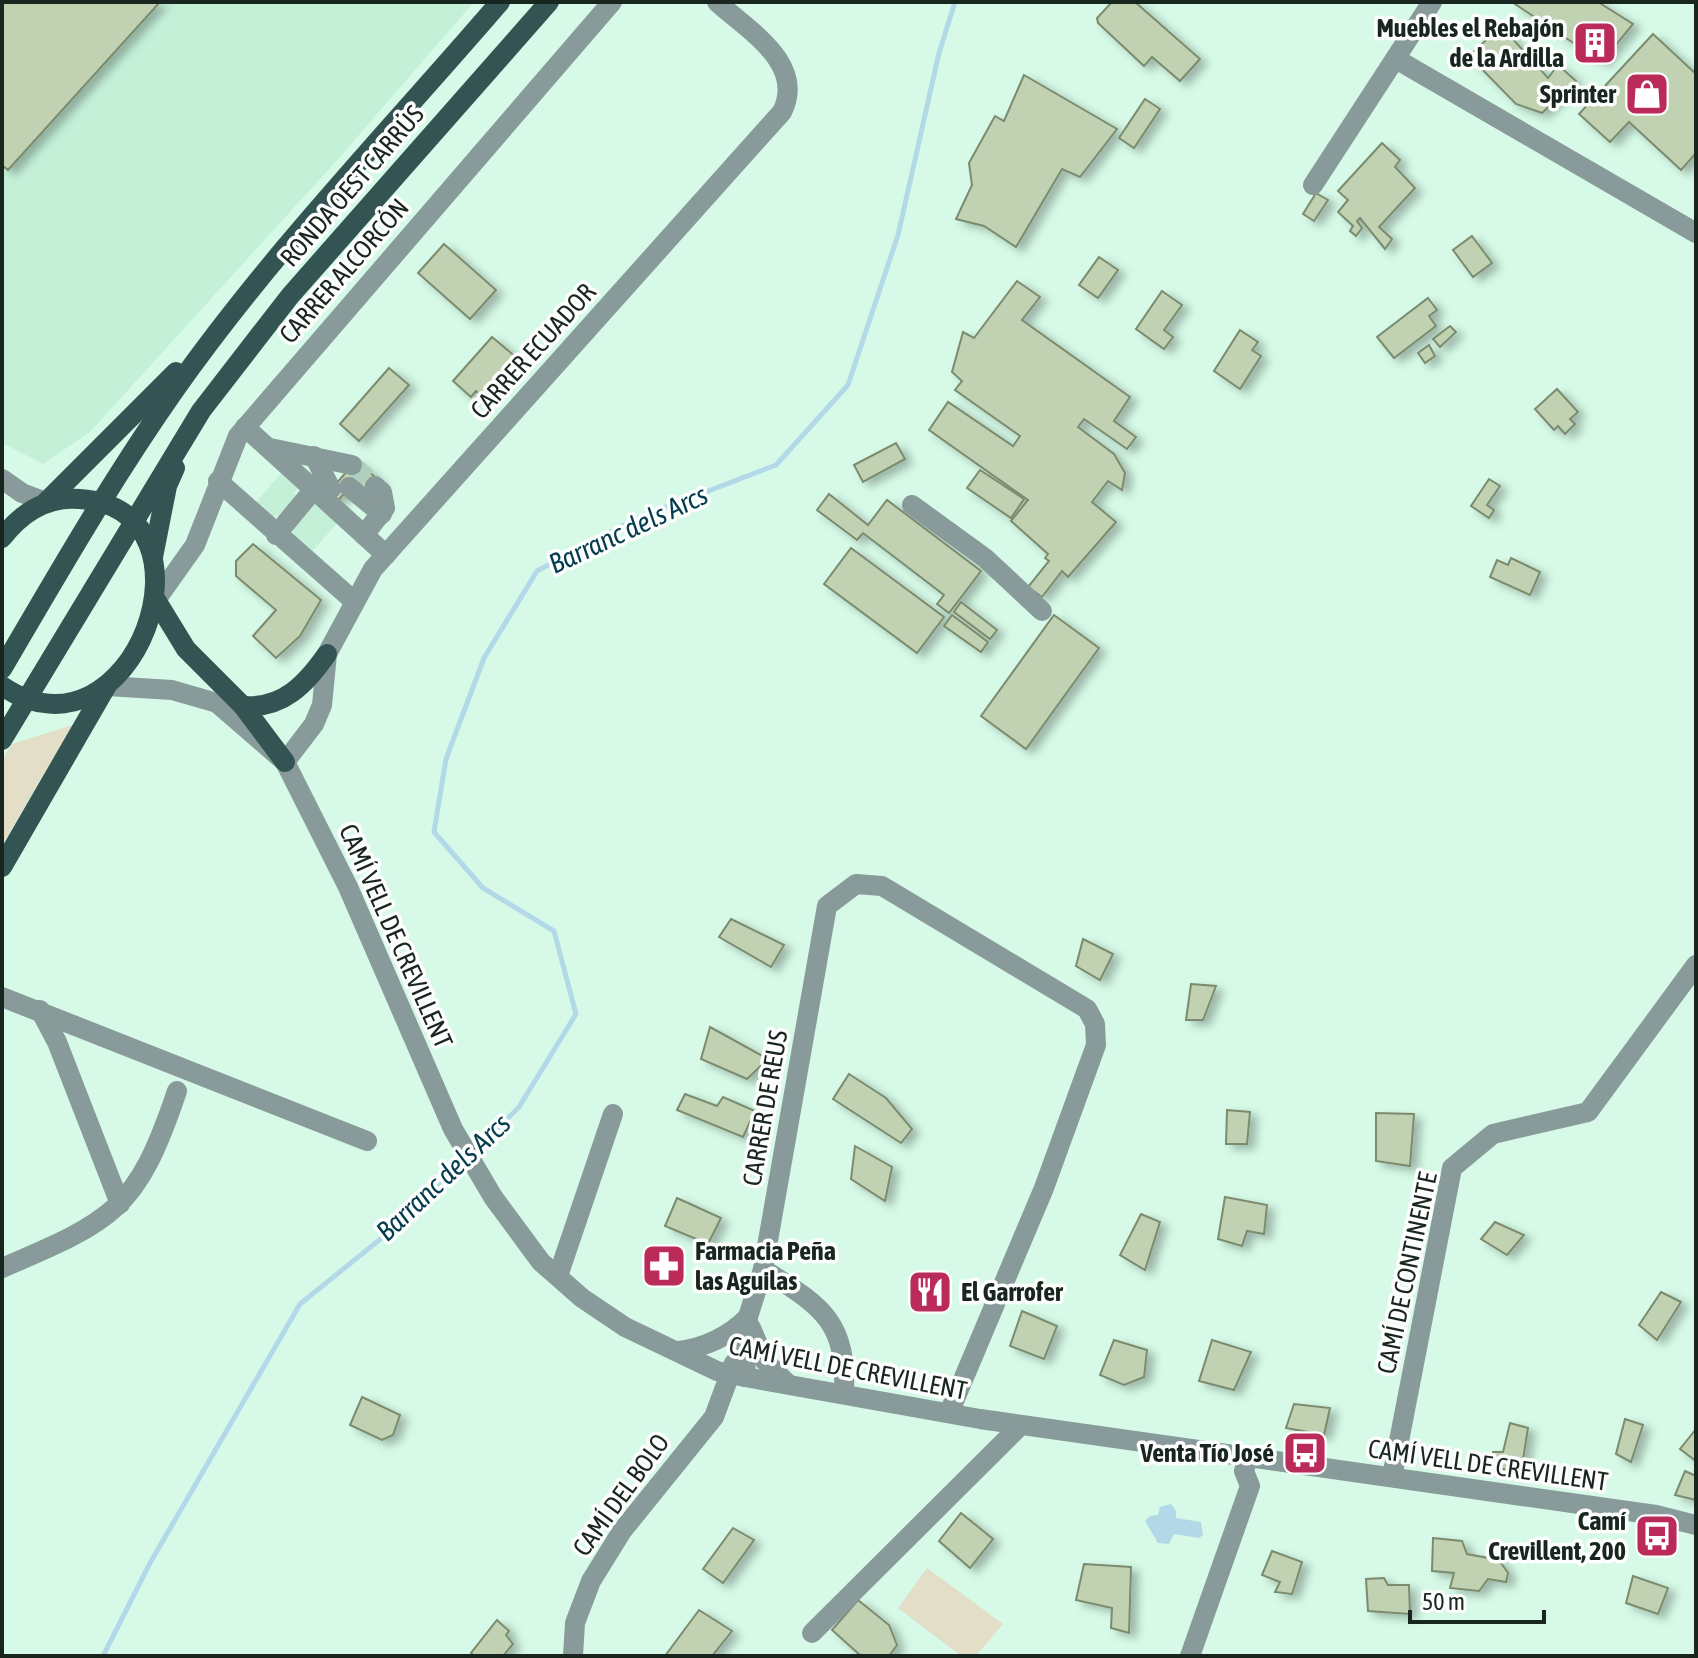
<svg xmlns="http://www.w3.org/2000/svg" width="1698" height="1658" font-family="'Asap Condensed',sans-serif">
<defs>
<filter id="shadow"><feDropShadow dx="7" dy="4.5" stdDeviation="4" flood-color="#0004"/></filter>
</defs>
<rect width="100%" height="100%" fill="#d6fae7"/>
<g fill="#c4f0d8">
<path d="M2,2H474L339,158L90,432L43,464L2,443Z"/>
<path d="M290,463L307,477L294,493L309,506L315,500L339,521L310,554L290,537L294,531L276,515L268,523L251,508Z"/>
</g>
<g fill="#e2dec8">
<path d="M73,725L2,845V760L12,744Z"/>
<path d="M927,1568L1003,1624L976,1656H961L898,1608Z"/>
</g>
<path fill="#b3d9e9" d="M1171,1504L1176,1511V1518L1201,1522L1203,1535L1199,1538L1174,1534L1169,1544L1158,1543L1145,1521L1150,1516L1158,1515L1160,1507Z"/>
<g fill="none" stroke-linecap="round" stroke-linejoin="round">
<g stroke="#b3d9e9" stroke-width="5">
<path d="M473,1154L519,1107L576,1014L554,931L483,888L434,832L446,759L484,658L537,571L635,519L776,465L848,385L898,235L939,53L955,2"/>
<path d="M103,1656L150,1563L300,1304L383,1237L466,1161"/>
</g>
</g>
<g fill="#c1d2b3" stroke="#7b8b6e" stroke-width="2" filter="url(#shadow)">
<path d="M2,2H160L8,170L2,165Z"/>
<path d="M1112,2H1135L1200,59L1180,81L1152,57L1144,66L1098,23L1097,18Z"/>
<path d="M1512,2H1598L1633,24L1602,62Z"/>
<path d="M1501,26L1548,78L1558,65L1576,81L1542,113L1516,104L1469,56Z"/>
<path d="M1653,34L1696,74V153L1681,170L1629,122L1610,142L1579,114Z"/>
<path d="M1024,75L1117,129L1080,177L1062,169L1016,247L984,226L956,219L972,185L969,163L995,116L1004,121Z"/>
<path d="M1145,99L1160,109L1134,148L1119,138Z"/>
<path d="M1382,143L1400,160L1395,167L1415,188L1379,227L1392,239L1385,249L1360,218L1357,221L1362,228L1356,236L1350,231L1353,226L1338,212L1348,200L1338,191Z"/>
<path d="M1316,193L1328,200L1314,221L1303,214Z"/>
<path d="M1472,236L1492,263L1473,277L1453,250Z"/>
<path d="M444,244L496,290L470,319L418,273Z"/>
<path d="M1099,257L1118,270L1098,298L1079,285Z"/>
<path d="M1017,281L1040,297L1022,320L1130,397L1114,421L1136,437L1127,449L1084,419L1078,427L1114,454L1125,473L1122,490L1108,481L1092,502L1116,522L1068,577L1062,571L1042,597L1028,587L1049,561L1045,558L1048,554L1011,521L1028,500L929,430L948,402L1013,446L1020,436L955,390L962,381L952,372L963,332L974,338Z"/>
<path d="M1162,291L1182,305L1164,330L1173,337L1164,349L1136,329Z"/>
<path d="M1428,298L1437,310L1429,316L1436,326L1394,358L1377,337Z"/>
<path d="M1450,326L1456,332L1440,347L1433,339Z"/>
<path d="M1240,330L1258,342L1252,350L1261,356L1240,389L1214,371Z"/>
<path d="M492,337L517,358L482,397L476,391L471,397L453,381Z"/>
<path d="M1429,345L1435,356L1425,363L1418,353Z"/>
<path d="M389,368L409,385L359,441L340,424Z"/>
<path d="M1557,389L1578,412L1570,419L1575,424L1565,434L1558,426L1554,430L1535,409Z"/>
<path d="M896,443L905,459L863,482L854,465Z"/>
<path d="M356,461L380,481L367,495L353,483L337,502L327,494Z"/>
<path d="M980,470L1024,499L1011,518L967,488Z"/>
<path d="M1489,479L1500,486L1487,505L1494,510L1489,518L1471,506Z"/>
<path d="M829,494L868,525L887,500L981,571L949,613L937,604L944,595L863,533L857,540L817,510Z"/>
<path d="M253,544L321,600L300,636L276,658L253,636L276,610L236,576V561Z"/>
<path d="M851,548L944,617L917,653L824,584Z"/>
<path d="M1511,558L1540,572L1530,595L1490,577L1497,560L1508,565Z"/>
<path d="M961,602L997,630L990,639L954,612Z"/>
<path d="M952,615L988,642L981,652L944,626Z"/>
<path d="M1054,615L1099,648L1026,749L981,716Z"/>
<path d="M731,919L784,945L771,967L719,937Z"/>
<path d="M1083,939L1113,954L1100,980L1076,966Z"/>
<path d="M1191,984L1216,986L1203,1020H1186Z"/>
<path d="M710,1027L768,1059L747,1079L701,1059Z"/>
<path d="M849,1074L886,1098L912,1129L901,1143L833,1099Z"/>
<path d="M685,1094L717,1106L723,1097L755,1111L743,1137L677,1110Z"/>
<path d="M1227,1110L1250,1112L1247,1144H1226Z"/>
<path d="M1376,1113L1414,1114L1410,1166L1376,1161Z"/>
<path d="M855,1146L892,1167L885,1201L851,1179Z"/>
<path d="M1225,1197L1267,1205L1264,1234L1247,1231L1242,1246L1218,1239Z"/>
<path d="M677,1198L721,1218L708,1244L665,1226Z"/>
<path d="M1141,1214L1160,1222L1145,1270L1120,1255Z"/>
<path d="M1495,1222L1524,1235L1507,1255L1481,1239Z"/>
<path d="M1661,1292L1681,1302L1657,1340L1639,1325Z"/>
<path d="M1022,1311L1057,1326L1044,1359L1010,1346Z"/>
<path d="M1114,1340L1147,1350L1144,1377L1124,1385L1100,1375Z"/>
<path d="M1212,1340L1251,1352L1234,1390L1199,1381Z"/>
<path d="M362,1397L400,1415L393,1435L382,1440L350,1425Z"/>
<path d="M1294,1404L1330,1408L1324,1435L1286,1428Z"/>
<path d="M1625,1419L1643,1425L1631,1462L1616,1454Z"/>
<path d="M1510,1423L1528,1428L1521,1472L1491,1467L1493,1452H1503Z"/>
<path d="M1696,1429V1461L1680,1449Z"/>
<path d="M1685,1471L1696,1476V1500L1675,1495Z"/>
<path d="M961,1513L993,1539L970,1568L939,1541Z"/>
<path d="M733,1528L754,1540L723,1583L703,1569Z"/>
<path d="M1433,1538L1462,1541L1467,1554L1499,1560L1508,1573L1506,1582L1488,1579L1479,1591L1450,1588L1454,1573L1432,1571Z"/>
<path d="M1272,1551L1302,1562L1292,1594L1275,1592L1280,1582L1262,1575Z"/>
<path d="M1084,1564L1131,1567L1129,1633L1111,1628L1112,1608L1076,1600Z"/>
<path d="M1633,1576L1668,1588L1658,1614L1626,1603Z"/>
<path d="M1384,1578L1388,1585H1409L1410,1614L1368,1611L1366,1579Z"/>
<path d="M858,1600L889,1625L897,1645L889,1656H861L832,1630Z"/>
<path d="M699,1610L732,1631L712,1656H665Z"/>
<path d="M497,1620L509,1631L506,1635L513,1644L503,1656H474L471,1653Z"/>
</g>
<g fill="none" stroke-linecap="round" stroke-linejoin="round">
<path stroke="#b0d0bf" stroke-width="20" stroke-dasharray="20 10" stroke-linecap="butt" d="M352,465L375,486"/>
<g stroke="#889a99" stroke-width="20">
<path d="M1396,59L1696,233"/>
<path d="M1313,185L1432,2"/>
<path d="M245,427L386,555"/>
<path d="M270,448L352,465"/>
<path d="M314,456L331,489"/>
<path d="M2,479L22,493L46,502"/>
<path d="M218,481L355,602"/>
<path d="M349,487L382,514"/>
<path d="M912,505L985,558L1042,611"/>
<path d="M276,535L314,489"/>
<path d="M364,535L385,508L382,492L375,486"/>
<path d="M156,600L195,545L238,436L612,2"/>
<path d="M107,686L172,690L217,703L285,762L348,887L453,1129L493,1197L541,1262L582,1298L625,1327L717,1371L745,1377L980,1419L1656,1515L1696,1525"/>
<path d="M285,762L314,724L322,705L327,654L373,569L782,112C806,64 749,31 717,2"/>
<path d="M2,997L367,1141"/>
<path d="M40,1010L57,1042L120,1204"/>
<path d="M2,1268C114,1220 137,1210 177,1091"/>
<path d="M763,1269C820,1306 847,1319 844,1393"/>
<path d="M558,1276L613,1114"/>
<path d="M751,1328L765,1361L787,1383"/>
<path d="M678,1351C704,1348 730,1336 748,1317"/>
<path d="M745,1377L748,1317L763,1269L827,906L856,884L882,886L1087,1009L1095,1024L1096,1045L1044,1188L949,1413"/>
<path d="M1392,1477L1452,1168L1493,1134L1588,1112L1696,965"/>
<path d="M812,1633L1021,1425"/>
<path d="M573,1656L575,1623L591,1581L622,1531L714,1417L734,1363"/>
<path d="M1190,1656L1250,1486L1244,1471L1248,1457"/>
</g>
<g stroke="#345453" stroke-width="20">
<path d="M46,502L176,372"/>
<path d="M2,538C22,512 47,496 80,499C228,509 133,774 2,686"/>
<path d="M153,557L167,486L175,468"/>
<path d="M156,600L186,649L243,706L285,762"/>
<path d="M2,669C57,575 111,481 174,391C271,253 390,130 500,2"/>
<path d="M243,706C283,709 306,684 327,654"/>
<path d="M2,740L201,411L290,296L549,2"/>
<path d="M2,867L106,687"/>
</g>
</g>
<defs>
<g id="building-square" transform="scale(2.3)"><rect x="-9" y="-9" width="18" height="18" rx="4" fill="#ba2b5a" stroke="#fdfdfd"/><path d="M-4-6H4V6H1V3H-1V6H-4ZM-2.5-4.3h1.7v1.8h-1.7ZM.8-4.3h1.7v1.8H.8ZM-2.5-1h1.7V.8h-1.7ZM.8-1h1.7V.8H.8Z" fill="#fff"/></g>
<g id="shop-square" transform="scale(2.3)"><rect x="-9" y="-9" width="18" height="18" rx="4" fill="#ba2b5a" stroke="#fdfdfd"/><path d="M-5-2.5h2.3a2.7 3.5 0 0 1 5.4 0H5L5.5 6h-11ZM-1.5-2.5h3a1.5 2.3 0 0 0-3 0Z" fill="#fff"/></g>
<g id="pharmacy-square" transform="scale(2.3)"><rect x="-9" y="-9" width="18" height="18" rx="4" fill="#ba2b5a" stroke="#fdfdfd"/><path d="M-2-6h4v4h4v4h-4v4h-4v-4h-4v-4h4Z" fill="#fff"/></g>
<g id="restaurant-square" transform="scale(2.3)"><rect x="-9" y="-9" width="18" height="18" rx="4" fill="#ba2b5a" stroke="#fdfdfd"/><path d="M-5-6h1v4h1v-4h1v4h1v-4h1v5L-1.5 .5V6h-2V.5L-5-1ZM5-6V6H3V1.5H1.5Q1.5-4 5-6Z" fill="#fff"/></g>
<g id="bus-square" transform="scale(2.3)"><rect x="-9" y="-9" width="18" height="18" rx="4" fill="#ba2b5a" stroke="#fdfdfd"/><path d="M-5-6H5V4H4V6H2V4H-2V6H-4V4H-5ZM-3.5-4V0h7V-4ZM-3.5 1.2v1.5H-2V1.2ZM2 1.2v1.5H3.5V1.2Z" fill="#fff"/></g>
</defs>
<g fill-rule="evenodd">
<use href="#building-square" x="1595" y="43"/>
<use href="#shop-square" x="1647" y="94"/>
<use href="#pharmacy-square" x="664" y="1266"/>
<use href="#restaurant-square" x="930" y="1292"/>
<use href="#bus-square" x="1305" y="1453"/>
<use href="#bus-square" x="1657" y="1536"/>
</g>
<g text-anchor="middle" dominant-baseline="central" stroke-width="7" stroke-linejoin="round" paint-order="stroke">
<g font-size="26" font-weight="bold" fill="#18261f" stroke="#fdfdfd" text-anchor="end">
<text x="1564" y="28">Muebles el Rebajón<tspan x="1564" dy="30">de la Ardilla</tspan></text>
<text x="1616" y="94">Sprinter</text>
<text x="695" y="1251" text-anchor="start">Farmacia Peña<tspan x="695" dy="30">las Aguilas</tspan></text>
<text x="961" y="1292" text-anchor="start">El Garrofer</text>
<text x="1274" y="1453">Venta Tío José</text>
<text x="1626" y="1521">Camí<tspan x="1626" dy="30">Crevillent, 200</tspan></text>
</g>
<g font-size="26" fill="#18261f" stroke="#fdfdfd">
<text transform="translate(352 186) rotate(-49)">RONDA OEST CARRÚS</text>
<text transform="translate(344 271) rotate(-49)">CARRER ALCORCÓN</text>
<text transform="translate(533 351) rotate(-48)">CARRER ECUADOR</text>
<text transform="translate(396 936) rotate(66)">CAMÍ VELL DE CREVILLENT</text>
<text transform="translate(765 1108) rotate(-80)">CARRER DE REUS</text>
<text transform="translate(1407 1273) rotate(-78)">CAMÍ DE CONTINENTE</text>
<text transform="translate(848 1368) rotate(11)">CAMÍ VELL DE CREVILLENT</text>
<text transform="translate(1488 1465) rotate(8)">CAMÍ VELL DE CREVILLENT</text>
<text transform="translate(621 1495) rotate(-54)">CAMÍ DEL BOLO</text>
</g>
<g font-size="28" font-style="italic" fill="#033c4d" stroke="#fdfdfd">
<text transform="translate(628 529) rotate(-25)">Barranc dels Arcs</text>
<text transform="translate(443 1177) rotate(-43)">Barranc dels Arcs</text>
</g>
</g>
<rect width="1698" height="1658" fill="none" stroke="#18261f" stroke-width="8"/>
<path d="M1410 1610v12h134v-12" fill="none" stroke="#18261f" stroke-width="4"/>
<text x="1422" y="1610" font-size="24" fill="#18261f" stroke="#fdfdfd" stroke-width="6" paint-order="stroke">50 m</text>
</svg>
